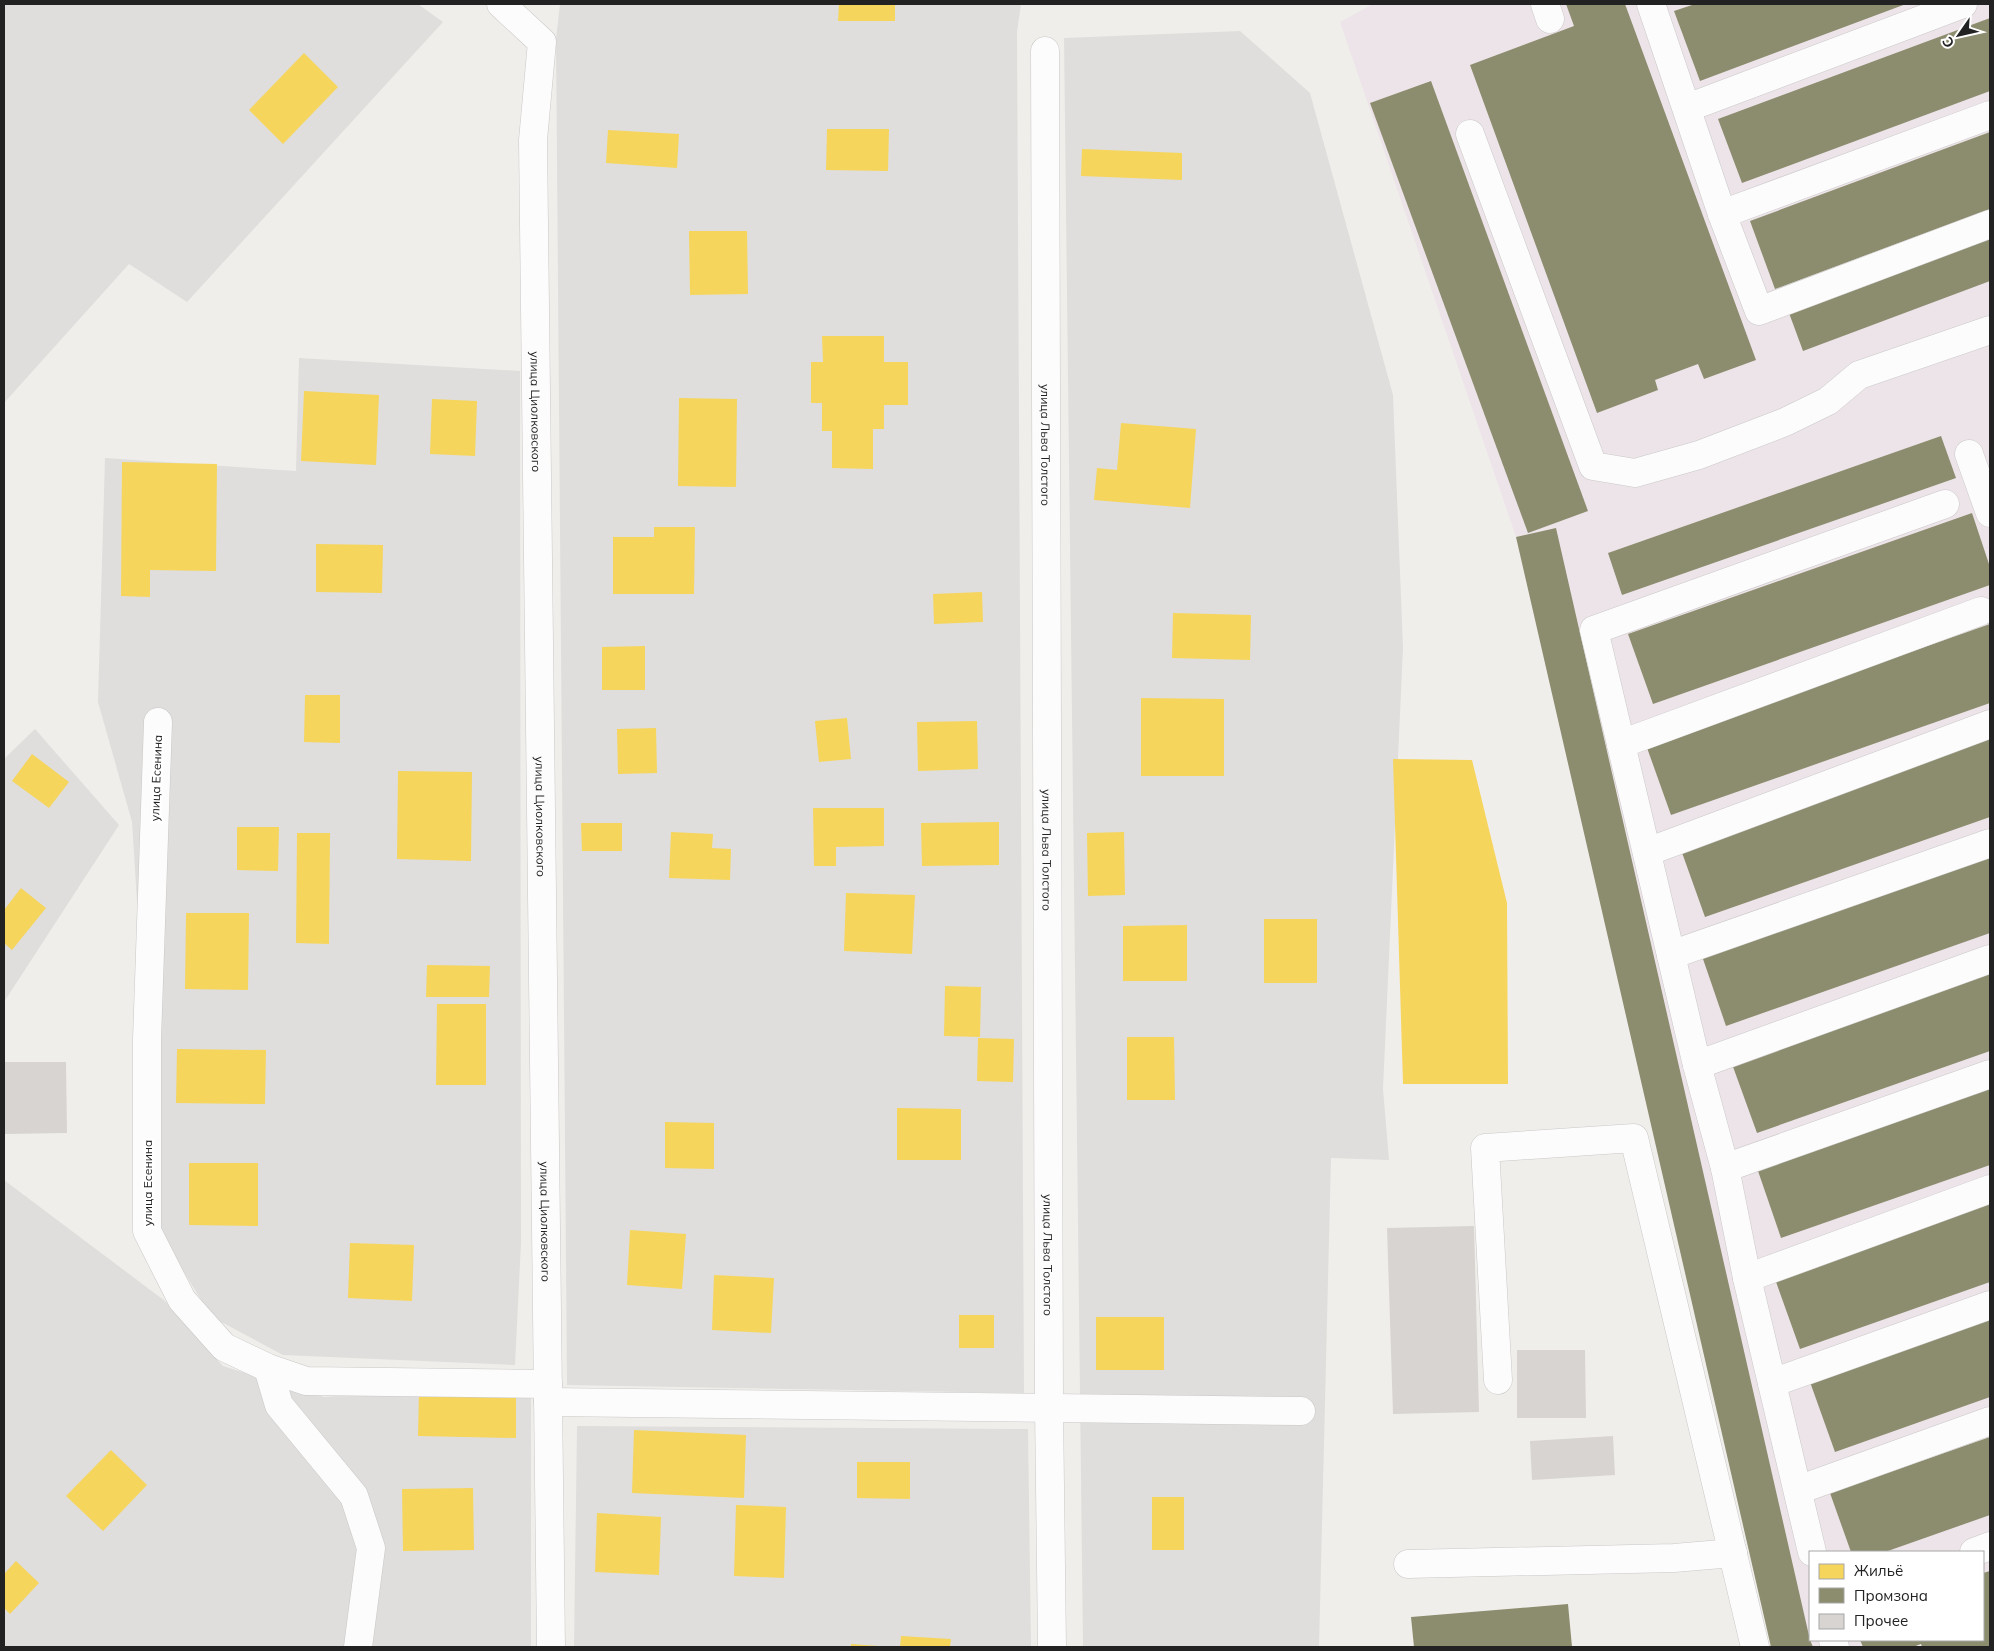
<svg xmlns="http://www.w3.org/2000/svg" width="1994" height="1651" font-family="Mulish,sans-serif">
<rect width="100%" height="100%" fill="#f0eeeb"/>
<g fill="#dfdedc">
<path d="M4,4H418L443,22L187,302L129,264L4,403Z"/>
<path d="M560,4H1021L1017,32L1024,1393L567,1385L556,39Z"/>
<path d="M1240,31L1310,93L1393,395L1403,648L1383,1089L1389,1160L1331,1158L1319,1647H1083L1064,38Z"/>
<path d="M299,358L520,371L521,1243L515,1365L283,1355L212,1317L158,1231L132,822L98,702L105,458L296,471Z"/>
<path d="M35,729L119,825L4,1002V759Z"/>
<path d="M4,1180L165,1301L223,1366L324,1397L510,1383L531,1390V1647H4Z"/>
<path d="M577,1426L1028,1429L1031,1647H574Z"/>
</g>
<path fill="#ede4e9" d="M1373,4H1990V1618L1983,1621V1552H1810V1640H1933L1913,1647H1771L1516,537L1340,22Z"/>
<g fill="#f6d55c">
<path d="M839,4H895V21H838Z"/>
<path d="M304,53L338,87L283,144L249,110Z"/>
<path d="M827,129H889L888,171L826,170Z"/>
<path d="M608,130L679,134L677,168L606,163Z"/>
<path d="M1082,149L1182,153V180L1081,176Z"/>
<path d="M689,231H747L748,294L690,295Z"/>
<path d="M822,336H884V362H908V405H884V429H873V469L832,468V431H822V403H811V362H823Z"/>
<path d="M304,391L379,395L376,465L301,461Z"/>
<path d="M679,398L737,399L736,487L678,486Z"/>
<path d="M432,399L477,401L475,456L430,454Z"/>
<path d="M1121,423L1196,429L1190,508L1094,500L1097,468L1117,470Z"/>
<path d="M122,462L217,464L216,571L150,570V597L121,596Z"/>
<path d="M654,527H695L694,594H613V537H654Z"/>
<path d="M316,544L383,545L382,593L316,592Z"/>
<path d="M982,592L983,622L934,624L933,594Z"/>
<path d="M1173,613L1251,615L1250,660L1172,658Z"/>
<path d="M645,646V690H602V647Z"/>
<path d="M305,695H340V743L304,742Z"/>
<path d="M1141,698L1224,699V776H1141Z"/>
<path d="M847,718L851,759L819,762L815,721Z"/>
<path d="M977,721L978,769L918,771L917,722Z"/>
<path d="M656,728L657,773L618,774L617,729Z"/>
<path d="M32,754L69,782L49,808L12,781Z"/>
<path d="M1393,759L1472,760L1507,903L1508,1084H1403Z"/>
<path d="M398,771L472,772L471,861L397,859Z"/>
<path d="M813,808H884V846L836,847V866H814Z"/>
<path d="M999,822V865L922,866L921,823Z"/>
<path d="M581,823H622V851H582Z"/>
<path d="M237,827H279L278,871L237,870Z"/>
<path d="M671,832L713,834L712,848L731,849L730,880L669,878Z"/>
<path d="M1124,832L1125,895L1088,896L1087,833Z"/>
<path d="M297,833H330L329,944L296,943Z"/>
<path d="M21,888L46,908L12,950L4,943V910Z"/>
<path d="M846,893L915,895L912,954L844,951Z"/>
<path d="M186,913H249L248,990L185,989Z"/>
<rect x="1264" y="919" width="53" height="64"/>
<path d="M1187,925V981H1123V926Z"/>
<path d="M427,965L490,966L489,997H426Z"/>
<path d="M945,986L981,987L980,1037L944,1036Z"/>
<path d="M437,1004H486V1085H436Z"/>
<path d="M1127,1037H1174L1175,1100H1127Z"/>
<path d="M978,1038L1014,1039L1013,1082L977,1081Z"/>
<path d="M177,1049L266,1050L265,1104L176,1103Z"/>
<path d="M897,1108L961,1109V1160H897Z"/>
<path d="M665,1122L714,1123V1169L665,1168Z"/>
<path d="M189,1163H258V1226L189,1225Z"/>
<path d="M630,1230L686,1234L682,1289L627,1285Z"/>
<path d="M350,1243L414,1245L412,1301L348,1298Z"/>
<path d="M714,1275L774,1278L771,1333L712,1330Z"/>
<rect x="959" y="1315" width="35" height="33"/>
<rect x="1096" y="1317" width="68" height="53"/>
<path d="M419,1391L516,1392V1438L418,1436Z"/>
<path d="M634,1430L746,1435L744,1498L632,1493Z"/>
<path d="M111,1450L147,1485L103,1531L66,1496Z"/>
<path d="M857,1462H910V1499L857,1498Z"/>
<path d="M473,1488L474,1550L403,1551L402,1489Z"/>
<rect x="1152" y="1497" width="32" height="53"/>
<path d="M736,1505L786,1507L784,1578L734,1576Z"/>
<path d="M597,1513L661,1517L659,1575L595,1572Z"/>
<path d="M16,1561L39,1583L10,1614L4,1608V1574Z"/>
<path d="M901,1636L951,1639L950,1647H900Z"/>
<path d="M851,1644L878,1646V1647H851Z"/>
</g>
<g fill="#8c8c6e">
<path d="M1566,4H1625L1756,360L1704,379L1698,364L1655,380L1658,390L1597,413L1470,65L1574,26Z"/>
<path d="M1695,4H1906L1700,81L1674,11Z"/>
<path d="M1990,18V91L1742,183L1718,119Z"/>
<path d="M1431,81L1588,511L1528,533L1370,103Z"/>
<path d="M1990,132V209L1775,289L1750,221Z"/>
<path d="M1990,238V281L1803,351L1789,313Z"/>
<path d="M1941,436L1956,478L1622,595L1608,553Z"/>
<path d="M1972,513L1990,567V585L1653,704L1628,634Z"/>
<path d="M1556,528L1810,1640L1813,1647H1771L1516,537Z"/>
<path d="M1990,624V703L1671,815L1646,745Z"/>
<path d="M1990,738V817L1705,917L1680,847Z"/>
<path d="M1990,855V933L1726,1026L1702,956Z"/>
<path d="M1990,973V1051L1757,1133L1732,1064Z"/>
<path d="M1990,1086V1165L1781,1238L1757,1168Z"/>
<path d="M1990,1203V1282L1800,1349L1775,1279Z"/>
<path d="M1990,1319V1397L1835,1452L1810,1382Z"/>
<path d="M1990,1437V1515L1885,1552H1851L1830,1493Z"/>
<path d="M1990,1571V1647H1922L1921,1644L1913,1647H1863L1860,1640H1983V1573Z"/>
<path d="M1568,1604L1572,1647H1414L1411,1617Z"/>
</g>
<g fill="#d7d4d2">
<path d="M4,1062H66L67,1133L4,1134Z"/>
<path d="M1474,1226L1479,1412L1393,1414L1387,1228Z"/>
<path d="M1517,1350H1585L1586,1418H1517Z"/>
<path d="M1613,1436L1615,1475L1532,1480L1530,1441Z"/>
</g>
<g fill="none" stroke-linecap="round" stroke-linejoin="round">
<g stroke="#c9c8c7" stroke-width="29">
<g id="minor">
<path id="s1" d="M501,4L542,42L533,140L551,1647"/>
<path d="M1545,4L1550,19"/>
<path d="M1651,4L1722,214L1759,311L1990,224"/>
<path id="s2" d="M1045,51L1049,1407L1052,1647"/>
<path d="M1687,108L1963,4"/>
<path d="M1470,134L1593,466L1635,473L1699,455L1785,422L1828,401L1859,375L1990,330"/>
<path d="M1722,214L1990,115"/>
<path d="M1969,454L1990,513"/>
<path d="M158,722L147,1039V1231L182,1300L224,1347L268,1368L306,1381L548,1384"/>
<path d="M1621,744L1981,611"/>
<path d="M1647,852L1990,724"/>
<path d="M1671,955L1990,843"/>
<path d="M1697,1065L1990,959"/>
<path d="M1725,1168L1990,1074"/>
<path d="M1747,1278L1990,1189"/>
<path d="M268,1368L279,1405L354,1496L371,1548L358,1647"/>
<path d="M1498,1380L1485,1148L1634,1138L1755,1647"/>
<path d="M1772,1383L1990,1305"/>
<path d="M548,1402L1301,1411"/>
<path d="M1798,1490L1990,1421"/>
<path d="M1812,1552L1747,1278L1725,1168L1697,1065L1594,630L1945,504"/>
<path d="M1974,1552L1990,1546"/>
<path d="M1408,1564L1674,1558L1733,1553"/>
<path d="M1833,1640L1835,1647"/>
</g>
</g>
<use href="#minor" stroke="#fdfcfc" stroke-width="28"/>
</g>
<g text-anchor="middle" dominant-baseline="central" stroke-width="5" stroke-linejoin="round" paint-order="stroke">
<g font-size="12" fill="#222" stroke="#fff">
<text stroke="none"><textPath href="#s1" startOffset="426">улица Циолковского</textPath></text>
<text stroke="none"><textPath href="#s2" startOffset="394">улица Льва Толстого</textPath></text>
<text transform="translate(156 778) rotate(-88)">улица Есенина</text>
<text stroke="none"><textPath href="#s1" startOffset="831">улица Циолковского</textPath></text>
<text stroke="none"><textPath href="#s2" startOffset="799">улица Льва Толстого</textPath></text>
<text transform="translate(147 1183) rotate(-90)">улица Есенина</text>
<text stroke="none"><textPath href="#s1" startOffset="1236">улица Циолковского</textPath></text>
<text stroke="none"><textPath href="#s2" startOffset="1204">улица Льва Толстого</textPath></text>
</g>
</g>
<rect width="1994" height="1651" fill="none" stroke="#222222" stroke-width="10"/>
<rect x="1809" y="1551" width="175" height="90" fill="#ffffff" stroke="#a7a7a7"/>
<rect x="1819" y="1564" width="25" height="15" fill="#f6d55c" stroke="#a7a7a7"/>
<text x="1854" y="1576" font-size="15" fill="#222222">Жильё</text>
<rect x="1819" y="1588" width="25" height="15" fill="#8c8c6e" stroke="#a7a7a7"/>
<text x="1854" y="1601" font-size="15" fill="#222222">Промзона</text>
<rect x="1819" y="1614" width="25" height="15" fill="#d7d4d2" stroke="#a7a7a7"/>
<text x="1854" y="1626" font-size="15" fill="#222222">Прочее</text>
<g transform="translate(1959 35) rotate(236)" stroke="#ffffff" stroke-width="4" paint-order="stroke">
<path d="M0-4L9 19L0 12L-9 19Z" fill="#222222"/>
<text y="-8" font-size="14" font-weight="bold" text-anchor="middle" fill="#222222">С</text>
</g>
</svg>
